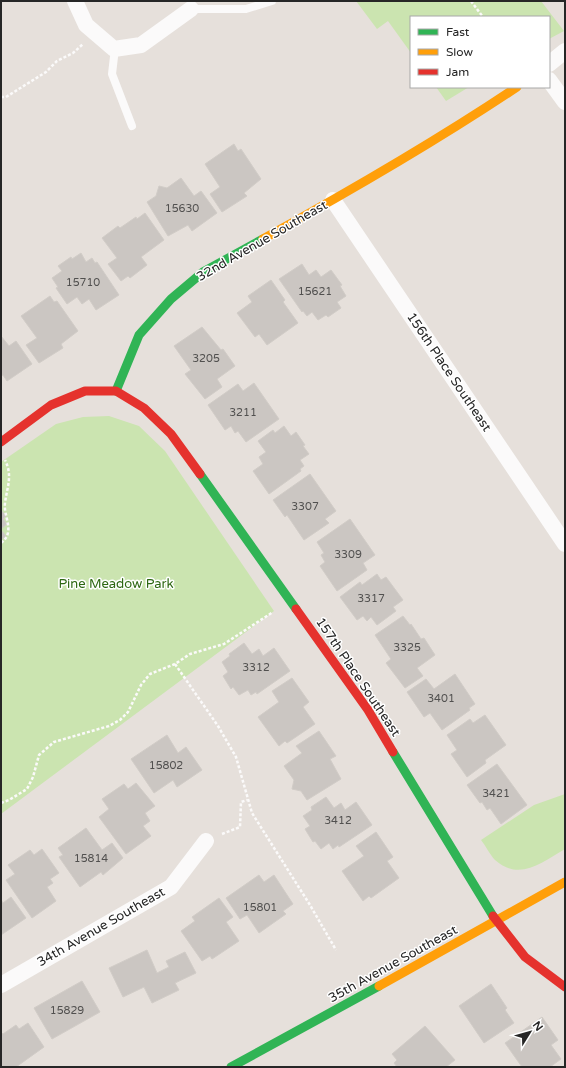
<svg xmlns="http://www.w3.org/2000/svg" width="566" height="1068" font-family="'Varela Round',sans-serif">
<rect width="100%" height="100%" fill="#e6e0db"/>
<g fill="#cbe4b0">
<path d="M356,1H541L564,31L549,39V17H411V53L388,21L377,29Z"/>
<path d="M436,87H469L446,101Z"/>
<path d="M109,416L139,426L165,451L274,611L1,814V462L56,424L83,417Z"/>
<path d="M565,794V849C542,862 520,882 495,860C490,855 486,846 481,840L534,805Z"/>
</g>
<g fill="#cbc6c2" stroke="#d1ccc7">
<path d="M234,144L238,151L241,149L261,179L244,193L247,196L222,212L210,194L220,187L205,164Z"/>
<path d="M181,178L194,196L201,191L217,213L192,231L188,225L168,236L147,202L156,196L159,186L167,188Z"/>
<path d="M145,213L164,240L141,257L147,265L130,278L128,276L121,281L108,264L117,258L102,238L118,226L120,228L136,217L137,219Z"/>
<path d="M81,253L86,262L92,258L95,263L97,262L119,295L96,310L89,299L82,304L77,297L67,304L56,288L58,287L52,278L62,271L58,266L71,257L72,259Z"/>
<path d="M302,264L309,275L316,270L321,277L331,270L342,285L340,286L346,296L337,302L341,308L328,317L326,315L318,320L312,312L307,316L303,311L302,312L279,279Z"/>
<path d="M271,280L285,300L283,302L298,323L267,345L259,334L255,337L237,313L252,302L248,296Z"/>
<path d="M50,296L54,302L57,301L78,331L61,344L63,348L39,363L26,345L37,338L21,316Z"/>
<path d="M202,327L221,350L223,349L235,366L217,379L222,387L205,399L185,374L191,370L174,346Z"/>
<path d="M1,336L9,346L16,341L32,364L7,381L3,375L1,376Z"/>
<path d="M254,383L279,419L246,442L238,431L235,433L231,426L225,430L208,405L238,384L243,391Z"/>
<path d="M284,426L291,436L296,432L305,445L303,446L309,454L300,460L304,466L300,469L301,471L269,494L253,471L263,464L259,457L266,452L258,441L273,430L275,433Z"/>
<path d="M310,474L336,511L325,519L329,523L304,540L287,515L285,517L273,500Z"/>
<path d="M1,510L6,516L3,519L7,524L1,529Z"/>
<path d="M350,519L375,555L363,563L367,570L337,591L320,566L325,562L321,555L324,553L317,542Z"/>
<path d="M1,530L6,536L1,540Z"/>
<path d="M377,574L381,580L386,577L403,600L393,607L396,611L377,625L371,617L367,621L363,616L357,620L340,597L360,582L362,585Z"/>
<path d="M403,616L410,625L411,624L421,639L424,638L435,655L417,668L423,676L405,688L386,663L391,659L375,635Z"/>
<path d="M244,643L252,654L259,649L263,656L274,648L290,671L257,694L256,692L251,695L248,690L239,695L233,687L231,689L223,676L228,672L222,662L230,656L229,654Z"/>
<path d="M455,674L475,704L469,708L470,710L442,730L430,713L424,717L407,692L426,679L434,689Z"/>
<path d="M292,678L309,702L303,707L315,724L287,743L285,741L279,746L258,717L279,702L272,691Z"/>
<path d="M485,715L506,745L485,760L486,763L467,777L451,754L457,750L447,735L470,719L473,723Z"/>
<path d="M319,731L336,756L330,759L341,779L307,800L301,791L292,789L294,780L284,766L302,753L296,746Z"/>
<path d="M167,735L178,753L186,747L202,770L177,787L173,780L154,793L131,759Z"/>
<path d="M497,764L527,805L501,824L490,808L487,810L482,802L480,803L467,785Z"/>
<path d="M136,783L155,806L145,813L150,821L143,826L151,836L126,854L99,817L109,809L102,799L124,784L128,789Z"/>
<path d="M326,797L334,808L341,803L345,810L356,802L372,825L339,847L338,845L333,849L329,843L321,849L315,841L313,842L305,829L310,826L303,816L312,810L311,807Z"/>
<path d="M86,828L102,850L112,843L123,858L103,875L101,872L80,887L59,857L63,855L58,848Z"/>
<path d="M376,832L393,857L387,861L399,878L371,898L369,896L363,901L342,871L364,856L356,846Z"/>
<path d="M42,849L59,873L50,879L53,883L47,887L56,901L32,918L6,880L15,874L8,865L30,850L34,855Z"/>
<path d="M259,875L264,882L274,875L293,904L283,911L286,914L259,933L247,915L240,919L226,898Z"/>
<path d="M11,897L26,918L1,935V900L3,903Z"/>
<path d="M219,898L233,917L226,922L239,941L212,959L210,956L202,961L181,931L195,921L192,917Z"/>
<path d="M147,950L157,973L169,967L166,961L185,952L196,973L175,983L179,990L152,1003L144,987L123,997L109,968Z"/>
<path d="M82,981L100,1012L52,1039L34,1008Z"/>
<path d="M491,984L507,1008L505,1010L514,1023L484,1043L459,1006Z"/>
<path d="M542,1017L558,1040L551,1045L561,1059L550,1067H522L505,1043Z"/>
<path d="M28,1023L44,1047L16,1067H1V1032L3,1034L16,1025L19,1029Z"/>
<path d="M425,1026L455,1060L446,1067H397L394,1063L397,1060L392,1054Z"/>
</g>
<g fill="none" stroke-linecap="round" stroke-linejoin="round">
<g stroke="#fbfafa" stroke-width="2.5" stroke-dasharray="3 2" stroke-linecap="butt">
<path d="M471,1L483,17"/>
<path d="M1,97H6L46,72L57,61L73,53L83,44"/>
<path d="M1,543C16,532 3,516 5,503C7,487 13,476 5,460"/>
<path d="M175,664L218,726L236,757L252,813L310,905L336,950"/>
<path d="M1,803L9,800L27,789L33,777L39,755L54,742L109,726L120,720L128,712L141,685L150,674L175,664L190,654L224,644L273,612"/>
<path d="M222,834L240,827L241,802L247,800"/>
</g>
<g stroke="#fbfafa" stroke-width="8">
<path d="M191,9H246L272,1"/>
<path d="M115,48L112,74L132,126"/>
</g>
<g stroke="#fbfafa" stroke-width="16">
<path d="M75,1L86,25L114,49L141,45L191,9"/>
<path d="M549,64L565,51"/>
<path d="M549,80L565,102"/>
<path d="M333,200L565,544"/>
<path d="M1,985L171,887L206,841"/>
</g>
<g stroke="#30b455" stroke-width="9">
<path d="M116,391L139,335L171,299L203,272L263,239"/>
<path d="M200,474L296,609"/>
<path d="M393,752L493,916"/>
<path d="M231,1067L379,986"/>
</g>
<g stroke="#ff9f0a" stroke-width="9">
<path d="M263,239C350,191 435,142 517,87"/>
<path d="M379,986L565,882"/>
</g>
<g stroke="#e5322d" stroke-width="9">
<path d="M1,442L51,405L85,391H116L144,408L171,434L200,474"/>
<path d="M296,609L368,710L393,752"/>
<path d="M493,916L525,957L565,987"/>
</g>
</g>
<g text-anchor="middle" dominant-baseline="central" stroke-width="3" stroke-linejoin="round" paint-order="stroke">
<g font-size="11" fill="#51504f">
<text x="182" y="208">15630</text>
<text x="83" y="282">15710</text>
<text x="315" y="291">15621</text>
<text x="206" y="358">3205</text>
<text x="243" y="412">3211</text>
<text x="305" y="506">3307</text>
<text x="348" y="554">3309</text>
<text x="371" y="598">3317</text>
<text x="407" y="647">3325</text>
<text x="256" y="667">3312</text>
<text x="441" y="698">3401</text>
<text x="166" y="765">15802</text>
<text x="496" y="793">3421</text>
<text x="338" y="820">3412</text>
<text x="91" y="858">15814</text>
<text x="260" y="907">15801</text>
<text x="67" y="1010">15829</text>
</g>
<g font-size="13" fill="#262626" stroke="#fff">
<text transform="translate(262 241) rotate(-30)">32nd Avenue Southeast</text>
<text transform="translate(449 372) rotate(56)">156th Place Southeast</text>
<text transform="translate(358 677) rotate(56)">157th Place Southeast</text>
<text transform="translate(101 927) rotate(-30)">34th Avenue Southeast</text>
<text transform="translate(393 964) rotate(-29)">35th Avenue Southeast</text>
</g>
<g font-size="13" fill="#2d6712" stroke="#fff">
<text x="116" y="584">Pine Meadow Park</text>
</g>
</g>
<rect width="566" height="1068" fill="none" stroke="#262626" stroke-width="4"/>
<rect x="410" y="16" width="140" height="72" fill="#ffffff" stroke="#a8a8a8"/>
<rect x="418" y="29" width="20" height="6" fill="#30b455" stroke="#a8a8a8"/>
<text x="446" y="36" font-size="12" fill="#262626">Fast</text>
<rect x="418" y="49" width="20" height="6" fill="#ff9f0a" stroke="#a8a8a8"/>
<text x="446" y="56" font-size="12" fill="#262626">Slow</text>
<rect x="418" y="69" width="20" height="6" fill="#e5322d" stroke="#a8a8a8"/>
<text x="446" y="76" font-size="12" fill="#262626">Jam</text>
<g transform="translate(530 1032) rotate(53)" stroke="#ffffff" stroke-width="3" paint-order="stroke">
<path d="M0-3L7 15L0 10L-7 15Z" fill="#262626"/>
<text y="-6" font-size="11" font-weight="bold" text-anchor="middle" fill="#262626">N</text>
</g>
</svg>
